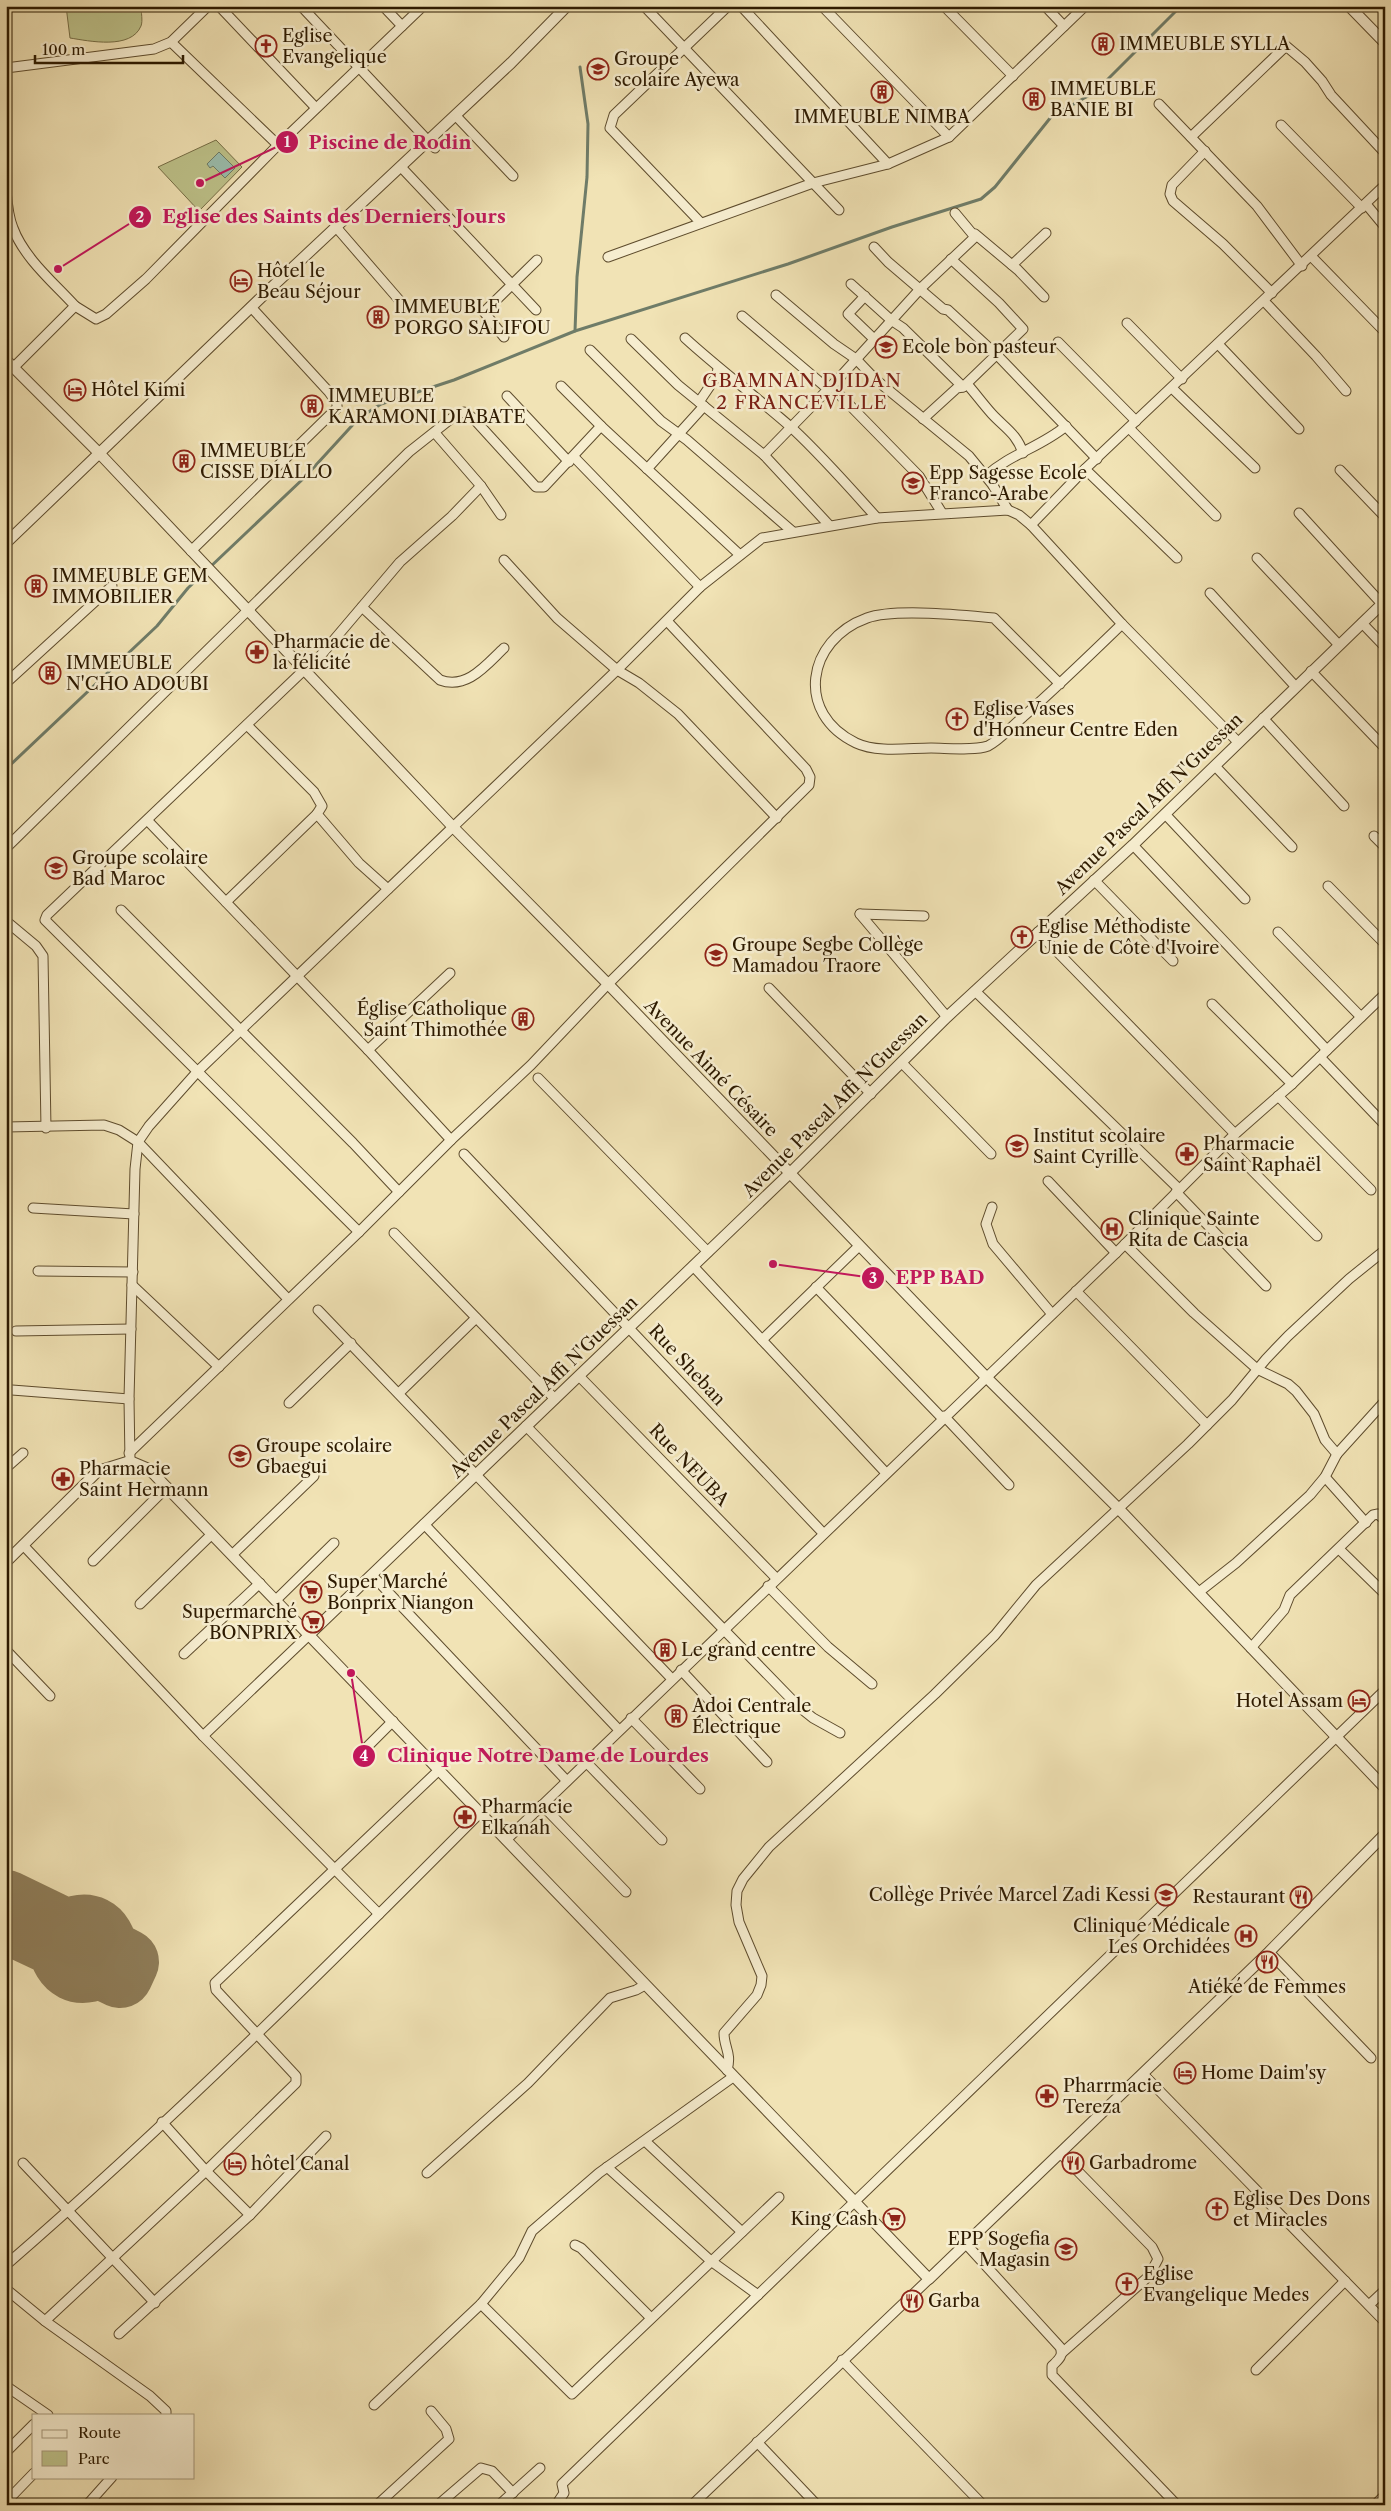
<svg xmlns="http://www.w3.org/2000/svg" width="1391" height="2511" font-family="'Libre Caslon Text',serif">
<rect width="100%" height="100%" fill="#f1e3b5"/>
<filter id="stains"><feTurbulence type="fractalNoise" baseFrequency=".004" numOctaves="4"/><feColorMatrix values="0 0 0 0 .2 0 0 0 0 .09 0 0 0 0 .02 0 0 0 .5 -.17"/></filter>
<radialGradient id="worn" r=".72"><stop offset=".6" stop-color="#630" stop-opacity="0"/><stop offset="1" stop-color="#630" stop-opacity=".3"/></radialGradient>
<g fill="#bec38b" stroke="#766e46">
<path d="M66,6H141C141,12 143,21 141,26C131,50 89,41 70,38Z"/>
<path d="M216,140L242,167L199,211L158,167Z"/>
</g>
<path fill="#9bbeae" stroke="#6f7c68" d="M219,152L235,168L225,178L213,166L210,168L207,164Z"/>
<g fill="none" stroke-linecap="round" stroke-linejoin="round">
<g stroke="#6f7c68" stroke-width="3">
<path d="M575,331L577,277L587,177L588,124L580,67"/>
<path d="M6,769L157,626L188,588L305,477L359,418L381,404L454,380L575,331L788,264L892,227L981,199L995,187L1051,117L1095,92L1181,6"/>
</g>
<path stroke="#8f7e5a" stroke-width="66" d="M6,1903L68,1933C86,1921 103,1930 105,1951L126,1962L120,1975L99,1965C80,1976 64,1968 61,1946L6,1920"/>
<g stroke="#5e4c2d" stroke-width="11">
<g id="minor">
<path d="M219,6L316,108"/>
<path d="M301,6L435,148"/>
<path d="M383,6L402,26"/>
<path d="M644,6L839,210"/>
<path d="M741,6L888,164"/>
<path d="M822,6L949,137"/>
<path d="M944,6L1013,76"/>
<path d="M1045,6L1064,26"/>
<path d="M171,42L278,145"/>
<path d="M6,68L154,49L171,42L208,6"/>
<path d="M1159,104L1257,206L1302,266"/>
<path d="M456,116L513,176"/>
<path d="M1281,125L1362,208"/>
<path d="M1191,137L1286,46L1305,62L1322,81L1331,95L1385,153"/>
<path d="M1205,151L1172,185L1170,194L1173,201L1223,244L1272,293"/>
<path d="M401,167L536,310"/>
<path d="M6,190C7,202 8,216 13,228C24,258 54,283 75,306L14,367"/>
<path d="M1366,204L1385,227"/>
<path d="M701,223L610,128L614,115L728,6"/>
<path d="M336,227L400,301"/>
<path d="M974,235L975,234L1018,270L1044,297"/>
<path d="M874,247L888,262L943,309L948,310L999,357L1097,459"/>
<path d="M608,257L813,183L888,164L949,137L1085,6"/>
<path d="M1312,257L1385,332"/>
<path d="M1012,265L1046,233"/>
<path d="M851,284L891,320L903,328L963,387"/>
<path d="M776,295L834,344L856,359L875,379L969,456L992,484L1008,510"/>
<path d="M865,296L848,314L874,339"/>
<path d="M1264,301L1316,356L1346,391"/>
<path d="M75,306L96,319L106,314L146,279L278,145L423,6"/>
<path d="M742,316L828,389"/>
<path d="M1127,323L1182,379"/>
<path d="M504,337L484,312L537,260"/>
<path d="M685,338C720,370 758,398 793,429C823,457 850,488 877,518"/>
<path d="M631,339L678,385L764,455L829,525"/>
<path d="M1058,342L1136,421"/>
<path d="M1218,344L1299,429"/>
<path d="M590,350L661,421L687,440L793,532"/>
<path d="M967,384C975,393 983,404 992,414C1005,428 1017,434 1023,453"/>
<path d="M561,386L601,426"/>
<path d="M831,386L919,476L942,513"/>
<path d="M1172,388L1255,468"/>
<path d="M507,396L569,462"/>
<path d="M699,402L716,377L718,369"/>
<path d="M923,419L957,388L963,387L1023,329L999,303L951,259"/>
<path d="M1129,428L1216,516"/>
<path d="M435,433L481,486L501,515"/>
<path d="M764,455L841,376L921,288L975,237L955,213"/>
<path d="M574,457L700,587"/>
<path d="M647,469L704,406"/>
<path d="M1085,469L1177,558"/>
<path d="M1340,470L1385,517"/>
<path d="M986,476C1010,454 1041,447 1066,426"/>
<path d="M1299,513L1382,604"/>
<path d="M1031,525L1085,469L1385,185"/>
<path d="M191,551L337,408V403L329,392L251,307"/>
<path d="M1257,558L1339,645"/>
<path d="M504,560L557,618L617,670L639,683L678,714L777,818"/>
<path d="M1210,593L1295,686"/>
<path d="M362,607L440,680C467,690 486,665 504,648"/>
<path d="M1362,623L1385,647"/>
<path d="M1311,671L1385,748"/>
<path d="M6,683L112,586"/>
<path d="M1060,684L994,618C964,615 894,608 867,618C806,640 795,714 856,743C877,753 909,748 931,748C946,748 975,751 988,746C1000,740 1012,726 1023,717C1057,687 1089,656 1122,624"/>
<path d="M1263,718L1344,806"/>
<path d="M247,725L314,792L322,806L317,814L359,863L388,889"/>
<path d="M1215,766L1292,847"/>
<path d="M1165,814L1245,899"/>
<path d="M148,821L368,1050L451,1140"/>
<path d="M1374,836L1385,847"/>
<path d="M1133,845L1327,1050"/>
<path d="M6,848L409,452L457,414L464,412L473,418L536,487H544L601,426L740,555"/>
<path d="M1094,880L1173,961"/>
<path d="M1328,886L1385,944"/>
<path d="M226,902L317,814"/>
<path d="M121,910L353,1143L399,1192"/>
<path d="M860,914L947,1017"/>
<path d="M860,914L924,916"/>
<path d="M6,921L36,946L43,956L46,1128"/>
<path d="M1038,932L1235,1134"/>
<path d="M1278,932L1361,1017"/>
<path d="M769,988L871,1094"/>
<path d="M975,991L1179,1189"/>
<path d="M1212,1004L1292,1084"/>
<path d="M368,1050L450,973"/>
<path d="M1320,1057L1385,1125"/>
<path d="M902,1063L991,1154"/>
<path d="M538,1078L708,1252"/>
<path d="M1278,1096L1371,1190"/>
<path d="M6,1127L104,1125L119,1130L138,1142L288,1299"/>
<path d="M1225,1143L1317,1236"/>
<path d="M464,1154L823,1533"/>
<path d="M1048,1181L1116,1253"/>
<path d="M1176,1192L1266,1286"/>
<path d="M992,1207L986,1224L993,1244L1052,1314"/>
<path d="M33,1208L134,1214"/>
<path d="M359,1232L45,920L47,915L304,670L316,661L400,562L452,516L481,486"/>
<path d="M394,1233L555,1399"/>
<path d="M1125,1244L1194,1313L1257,1369L1288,1384L1296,1391L1314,1414L1325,1440L1337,1454"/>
<path d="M693,1266L886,1473"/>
<path d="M38,1271L133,1272"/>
<path d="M132,1285L219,1367"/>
<path d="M816,1287L942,1418"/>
<path d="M1076,1291L1207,1425"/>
<path d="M318,1310L672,1679"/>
<path d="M16,1331L131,1329"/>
<path d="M762,1340L859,1246"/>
<path d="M579,1376L776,1578"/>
<path d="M12,1390L129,1399"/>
<path d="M399,1393L476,1318"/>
<path d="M289,1403L351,1343"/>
<path d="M944,1416L1009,1485"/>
<path d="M526,1426L798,1706L813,1718L840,1733"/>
<path d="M129,1453L359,1232L451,1140L531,1065L608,984L809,785L810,777L806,769L667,621"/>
<path d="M130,1461L129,1399L135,1169L138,1142L149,1126L198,1071L617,670L700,587L762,538L877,518L1008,510L1019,515L1031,525L1122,624L1238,742"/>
<path d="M6,1468L23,1453"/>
<path d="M1325,1477L1366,1523"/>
<path d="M424,1524L619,1730"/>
<path d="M23,1545L203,1736L379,1914"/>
<path d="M1339,1549L1385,1594"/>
<path d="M232,1555L314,1476"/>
<path d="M93,1561L167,1487"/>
<path d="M372,1575L567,1781"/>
<path d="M768,1586L828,1647L872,1684"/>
<path d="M1199,1592L1236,1563L1310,1495L1325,1477L1337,1454L1385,1401"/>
<path d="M276,1600L334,1543"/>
<path d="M140,1604L212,1534"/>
<path d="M1251,1648L1284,1610L1290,1595L1373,1515L1378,1514L1385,1520"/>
<path d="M6,1650L50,1696"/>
<path d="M184,1654L260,1583"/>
<path d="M681,1670L767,1762"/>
<path d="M631,1718L700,1789"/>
<path d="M203,1736L310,1634"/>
<path d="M361,1753L393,1721"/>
<path d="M586,1762L662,1840"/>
<path d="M542,1805L626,1892"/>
<path d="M506,1840L1116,1253L1235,1134L1292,1084L1385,994"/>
<path d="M1269,1952L1371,2058"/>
<path d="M727,2070C732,2053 724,2048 724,2033L757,1995L761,1985L762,1976L739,1922L736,1905L737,1891L743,1879L769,1847L935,1694L995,1635L1036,1585L1188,1444L1232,1400L1266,1359L1288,1336L1349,1279L1385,1250"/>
<path d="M1143,2074L1385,2322"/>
<path d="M162,2122L206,2171L250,2215"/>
<path d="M645,2141L742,2232"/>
<path d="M1060,2153L1152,2247L1158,2259L1149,2276L1062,2353"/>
<path d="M23,2163L155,2303"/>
<path d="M607,2167L711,2261L758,2295"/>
<path d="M427,2173L528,2083L610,1998L636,1990L645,1985"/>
<path d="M966,2244L1060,2347C1064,2356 1058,2360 1052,2366V2375L1177,2505"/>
<path d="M575,2245L581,2248L651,2318"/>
<path d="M6,2265C170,2123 327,1967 480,1813"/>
<path d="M6,2289L45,2321L150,2396L166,2411V2415"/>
<path d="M481,2304L572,2394L779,2197"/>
<path d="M1369,2305L1385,2290"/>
<path d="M45,2321L206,2171L296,2083V2076L216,1990L215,1983L439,1770"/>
<path d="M119,2334L250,2215L326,2136"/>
<path d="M842,2360L983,2505"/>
<path d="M1256,2370L1345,2281"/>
<path d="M6,2386L48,2415"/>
<path d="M374,2405L481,2304L519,2258L532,2231L599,2173L733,2077"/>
<path d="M757,2442L817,2505"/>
<path d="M6,2452L34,2424"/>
<path d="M6,2502L34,2473"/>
<path d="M87,2505L112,2477"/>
<path d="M377,2505L449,2439L446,2429L431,2411"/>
<path d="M438,2505L481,2468L492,2471L513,2493"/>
<path d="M499,2505L540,2468"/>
<path d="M556,2505L564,2493L562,2484L1385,1690"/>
<path d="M692,2505L929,2279"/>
<path d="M1375,2505L1385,2495"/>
</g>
</g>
<g stroke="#5e4c2d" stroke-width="12">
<g id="tertiary">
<path d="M1349,6L1385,43"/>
<path d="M6,360L100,454L453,827L608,984L986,1377L1118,1508L1385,1788"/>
<path d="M6,543L272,287L511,63L567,6"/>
<path d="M6,1562L98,1471L130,1461L149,1469L929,2279L1269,1952L1385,1834"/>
<path d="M310,1634L789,1174L947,1017L1133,845L1385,601"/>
</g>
</g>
<use href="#minor" stroke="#f6edcf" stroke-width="9"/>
<use href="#tertiary" stroke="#f6edcf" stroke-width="10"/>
</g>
<defs>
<g id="building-ring" transform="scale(1.125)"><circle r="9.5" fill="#f6edcf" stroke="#8f2418" stroke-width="1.5"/><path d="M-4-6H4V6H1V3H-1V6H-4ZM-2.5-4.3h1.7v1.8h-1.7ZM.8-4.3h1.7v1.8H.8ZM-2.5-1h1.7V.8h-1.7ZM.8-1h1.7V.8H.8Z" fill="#8f2418"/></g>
<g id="church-ring" transform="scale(1.125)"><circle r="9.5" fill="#f6edcf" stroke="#8f2418" stroke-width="1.5"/><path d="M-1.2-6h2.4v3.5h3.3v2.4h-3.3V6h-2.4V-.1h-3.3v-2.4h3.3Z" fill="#8f2418"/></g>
<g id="school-ring" transform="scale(1.125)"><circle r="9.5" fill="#f6edcf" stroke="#8f2418" stroke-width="1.5"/><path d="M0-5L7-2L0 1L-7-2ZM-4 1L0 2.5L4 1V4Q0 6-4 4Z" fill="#8f2418"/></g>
<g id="hotel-ring" transform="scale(1.125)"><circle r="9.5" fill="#f6edcf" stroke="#8f2418" stroke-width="1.5"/><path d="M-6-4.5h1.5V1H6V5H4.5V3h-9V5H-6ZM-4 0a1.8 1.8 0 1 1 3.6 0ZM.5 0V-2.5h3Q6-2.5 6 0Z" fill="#8f2418"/></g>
<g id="pharmacy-ring" transform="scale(1.125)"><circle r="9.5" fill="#f6edcf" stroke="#8f2418" stroke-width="1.5"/><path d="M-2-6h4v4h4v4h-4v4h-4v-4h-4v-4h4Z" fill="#8f2418"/></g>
<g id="hospital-ring" transform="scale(1.125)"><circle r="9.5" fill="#f6edcf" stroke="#8f2418" stroke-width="1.5"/><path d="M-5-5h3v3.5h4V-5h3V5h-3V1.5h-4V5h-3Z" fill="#8f2418"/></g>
<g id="supermarket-ring" transform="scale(1.125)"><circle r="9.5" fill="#f6edcf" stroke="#8f2418" stroke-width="1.5"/><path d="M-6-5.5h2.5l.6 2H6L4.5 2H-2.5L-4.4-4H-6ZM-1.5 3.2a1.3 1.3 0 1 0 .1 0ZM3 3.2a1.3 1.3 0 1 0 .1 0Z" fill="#8f2418"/></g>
<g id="restaurant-ring" transform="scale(1.125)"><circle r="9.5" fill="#f6edcf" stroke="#8f2418" stroke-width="1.5"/><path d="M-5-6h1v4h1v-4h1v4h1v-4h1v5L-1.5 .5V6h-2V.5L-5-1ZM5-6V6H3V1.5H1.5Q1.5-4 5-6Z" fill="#8f2418"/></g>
</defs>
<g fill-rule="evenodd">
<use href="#building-ring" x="1103" y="44"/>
<use href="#church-ring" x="266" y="46"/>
<use href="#school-ring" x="598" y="69"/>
<use href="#building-ring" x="882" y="92"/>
<use href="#building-ring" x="1034" y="99"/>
<use href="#hotel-ring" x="241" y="281"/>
<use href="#building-ring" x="378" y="317"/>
<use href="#school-ring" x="886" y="347"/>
<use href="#hotel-ring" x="75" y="390"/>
<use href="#building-ring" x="312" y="406"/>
<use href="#building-ring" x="184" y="461"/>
<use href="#school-ring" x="913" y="483"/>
<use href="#building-ring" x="36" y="586"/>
<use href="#pharmacy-ring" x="257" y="652"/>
<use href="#building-ring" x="50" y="673"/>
<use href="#church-ring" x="957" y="719"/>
<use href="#school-ring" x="56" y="868"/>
<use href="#church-ring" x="1022" y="937"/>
<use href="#school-ring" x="716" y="955"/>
<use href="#building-ring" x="523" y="1019"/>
<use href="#school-ring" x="1017" y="1146"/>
<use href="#pharmacy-ring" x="1187" y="1154"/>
<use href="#hospital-ring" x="1112" y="1229"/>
<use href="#school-ring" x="240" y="1456"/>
<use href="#pharmacy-ring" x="63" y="1479"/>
<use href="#supermarket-ring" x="311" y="1592"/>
<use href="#supermarket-ring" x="313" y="1622"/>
<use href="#building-ring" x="665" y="1650"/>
<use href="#hotel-ring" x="1359" y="1701"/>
<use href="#building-ring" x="676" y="1716"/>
<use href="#pharmacy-ring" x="465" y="1817"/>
<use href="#school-ring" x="1166" y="1895"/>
<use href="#restaurant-ring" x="1301" y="1897"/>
<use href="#hospital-ring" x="1246" y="1936"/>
<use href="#restaurant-ring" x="1267" y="1962"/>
<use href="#hotel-ring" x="1185" y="2073"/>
<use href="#pharmacy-ring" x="1047" y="2096"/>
<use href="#restaurant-ring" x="1073" y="2163"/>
<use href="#hotel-ring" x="235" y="2164"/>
<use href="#church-ring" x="1217" y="2209"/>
<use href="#supermarket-ring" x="894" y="2219"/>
<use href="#school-ring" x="1066" y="2249"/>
<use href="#church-ring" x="1127" y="2284"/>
<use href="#restaurant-ring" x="912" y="2301"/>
</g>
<g text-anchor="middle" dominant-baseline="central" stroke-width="5" stroke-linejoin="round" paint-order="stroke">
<g font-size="18" fill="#2d1a00" stroke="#f6edcf" text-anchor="start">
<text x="282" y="36">Eglise<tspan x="282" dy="21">Evangelique</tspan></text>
<text x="1119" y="44">IMMEUBLE SYLLA</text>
<text x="614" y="59">Groupe<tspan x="614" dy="21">scolaire Ayewa</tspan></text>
<text x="1050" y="89">IMMEUBLE<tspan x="1050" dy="21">BANIE BI</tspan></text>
<text x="882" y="117" text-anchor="middle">IMMEUBLE NIMBA</text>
<text x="257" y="271">Hôtel le<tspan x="257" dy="21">Beau Séjour</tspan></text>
<text x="394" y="307">IMMEUBLE<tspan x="394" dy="21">PORGO SALIFOU</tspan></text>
<text x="902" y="347">Ecole bon pasteur</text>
<text x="91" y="390">Hôtel Kimi</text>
<text x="328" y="396">IMMEUBLE<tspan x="328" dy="21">KARAMONI DIABATE</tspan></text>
<text x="200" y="451">IMMEUBLE<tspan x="200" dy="21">CISSE DIALLO</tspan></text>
<text x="929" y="473">Epp Sagesse Ecole<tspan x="929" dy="21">Franco-Arabe</tspan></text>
<text x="52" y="576">IMMEUBLE GEM<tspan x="52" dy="21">IMMOBILIER</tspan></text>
<text x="273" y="642">Pharmacie de<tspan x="273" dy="21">la félicité</tspan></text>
<text x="66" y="663">IMMEUBLE<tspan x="66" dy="21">N'CHO ADOUBI</tspan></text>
<text x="973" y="709">Eglise Vases<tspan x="973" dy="21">d'Honneur Centre Eden</tspan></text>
<text x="72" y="858">Groupe scolaire<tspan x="72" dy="21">Bad Maroc</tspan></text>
<text x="1038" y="927">Eglise Méthodiste<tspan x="1038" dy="21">Unie de Côte d'Ivoire</tspan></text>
<text x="732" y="945">Groupe Segbe Collège<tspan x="732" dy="21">Mamadou Traore</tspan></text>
<text x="507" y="1009" text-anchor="end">Église Catholique<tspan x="507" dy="21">Saint Thimothée</tspan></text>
<text x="1033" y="1136">Institut scolaire<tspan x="1033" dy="21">Saint Cyrille</tspan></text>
<text x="1203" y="1144">Pharmacie<tspan x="1203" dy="21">Saint Raphaël</tspan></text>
<text x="1128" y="1219">Clinique Sainte<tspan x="1128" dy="21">Rita de Cascia</tspan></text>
<text x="256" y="1446">Groupe scolaire<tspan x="256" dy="21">Gbaegui</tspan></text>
<text x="79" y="1469">Pharmacie<tspan x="79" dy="21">Saint Hermann</tspan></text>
<text x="327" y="1582">Super Marché<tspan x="327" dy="21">Bonprix Niangon</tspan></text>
<text x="297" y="1612" text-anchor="end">Supermarché<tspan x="297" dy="21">BONPRIX</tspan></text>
<text x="681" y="1650">Le grand centre</text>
<text x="1343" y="1701" text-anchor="end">Hotel Assam</text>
<text x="692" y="1706">Adoi Centrale<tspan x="692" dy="21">Électrique</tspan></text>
<text x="481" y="1807">Pharmacie<tspan x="481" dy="21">Elkanah</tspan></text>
<text x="1150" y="1895" text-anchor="end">Collège Privée Marcel Zadi Kessi</text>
<text x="1285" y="1897" text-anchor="end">Restaurant</text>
<text x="1230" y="1926" text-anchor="end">Clinique Médicale<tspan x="1230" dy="21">Les Orchidées</tspan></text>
<text x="1267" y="1987" text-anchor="middle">Atiéké de Femmes</text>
<text x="1201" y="2073">Home Daim'sy</text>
<text x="1063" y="2086">Pharrmacie<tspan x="1063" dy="21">Tereza</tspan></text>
<text x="1089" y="2163">Garbadrome</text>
<text x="251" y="2164">hôtel Canal</text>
<text x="1233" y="2199">Eglise Des Dons<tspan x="1233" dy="21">et Miracles</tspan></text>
<text x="878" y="2219" text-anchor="end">King Cash</text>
<text x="1050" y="2239" text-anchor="end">EPP Sogefia<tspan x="1050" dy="21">Magasin</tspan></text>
<text x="1143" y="2274">Eglise<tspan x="1143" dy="21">Evangelique Medes</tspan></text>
<text x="928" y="2301">Garba</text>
</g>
<g font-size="18" fill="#2d1a00" stroke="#f6edcf">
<text transform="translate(1149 804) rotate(-44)">Avenue Pascal Affi N'Guessan</text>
<text transform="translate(711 1068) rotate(46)">Avenue Aimé Césaire</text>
<text transform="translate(835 1105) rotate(-45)">Avenue Pascal Affi N'Guessan</text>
<text transform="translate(687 1365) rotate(47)">Rue Sheban</text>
<text transform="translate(544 1387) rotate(-44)">Avenue Pascal Affi N'Guessan</text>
<text transform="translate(689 1465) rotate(46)">Rue NEUBA</text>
</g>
<g font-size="19" letter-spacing="1" fill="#7a1f14" stroke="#f6edcf">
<text x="802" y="380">GBAMNAN DJIDAN<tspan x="802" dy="22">2 FRANCEVILLE</tspan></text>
</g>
</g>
<path fill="none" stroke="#c2185b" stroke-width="2" d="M200 183L287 142M58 269L140 217M773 1264L873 1278M351 1673L364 1756"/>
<g fill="#c2185b" stroke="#f6edcf" stroke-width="2">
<circle cx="200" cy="183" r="5"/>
<circle cx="58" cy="269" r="5"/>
<circle cx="773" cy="1264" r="5"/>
<circle cx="351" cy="1673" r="5"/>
<circle cx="287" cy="142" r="12"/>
<circle cx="140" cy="217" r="12"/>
<circle cx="873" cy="1278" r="12"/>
<circle cx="364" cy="1756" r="12"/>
</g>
<g font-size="15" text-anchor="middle" font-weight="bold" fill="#fff">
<text x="287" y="147">1</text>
<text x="140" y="222">2</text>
<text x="873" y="1283">3</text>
<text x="364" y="1761">4</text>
</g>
<g font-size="19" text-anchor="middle" font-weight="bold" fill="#c2185b" stroke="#f6edcf" stroke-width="5" stroke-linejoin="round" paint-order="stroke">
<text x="390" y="149">Piscine de Rodin</text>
<text x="334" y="223">Eglise des Saints des Derniers Jours</text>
<text x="940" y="1284">EPP BAD</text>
<text x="548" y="1762">Clinique Notre Dame de Lourdes</text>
</g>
<rect width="1391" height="2511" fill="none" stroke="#f1e3b5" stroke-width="25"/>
<rect x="8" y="8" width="1376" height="2496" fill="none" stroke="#2d1a00" stroke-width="2.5"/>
<rect x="12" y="12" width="1366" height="2486" fill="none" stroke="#2d1a00"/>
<rect x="32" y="2414" width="162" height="65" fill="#f6edcf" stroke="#a6997c"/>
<rect x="42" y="2430" width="25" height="8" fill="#f6edcf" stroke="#a6997c"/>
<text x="78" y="2438" font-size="15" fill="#2d1a00">Route</text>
<rect x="42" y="2451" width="25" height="15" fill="#bec38b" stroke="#a6997c"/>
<text x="78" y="2464" font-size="15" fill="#2d1a00">Parc</text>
<path d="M35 55v8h148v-8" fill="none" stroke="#2d1a00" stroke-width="2.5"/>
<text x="42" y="55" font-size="15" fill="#2d1a00" stroke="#f6edcf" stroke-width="4" paint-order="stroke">100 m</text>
<rect width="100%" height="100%" filter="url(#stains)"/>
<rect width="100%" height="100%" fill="url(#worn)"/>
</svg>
